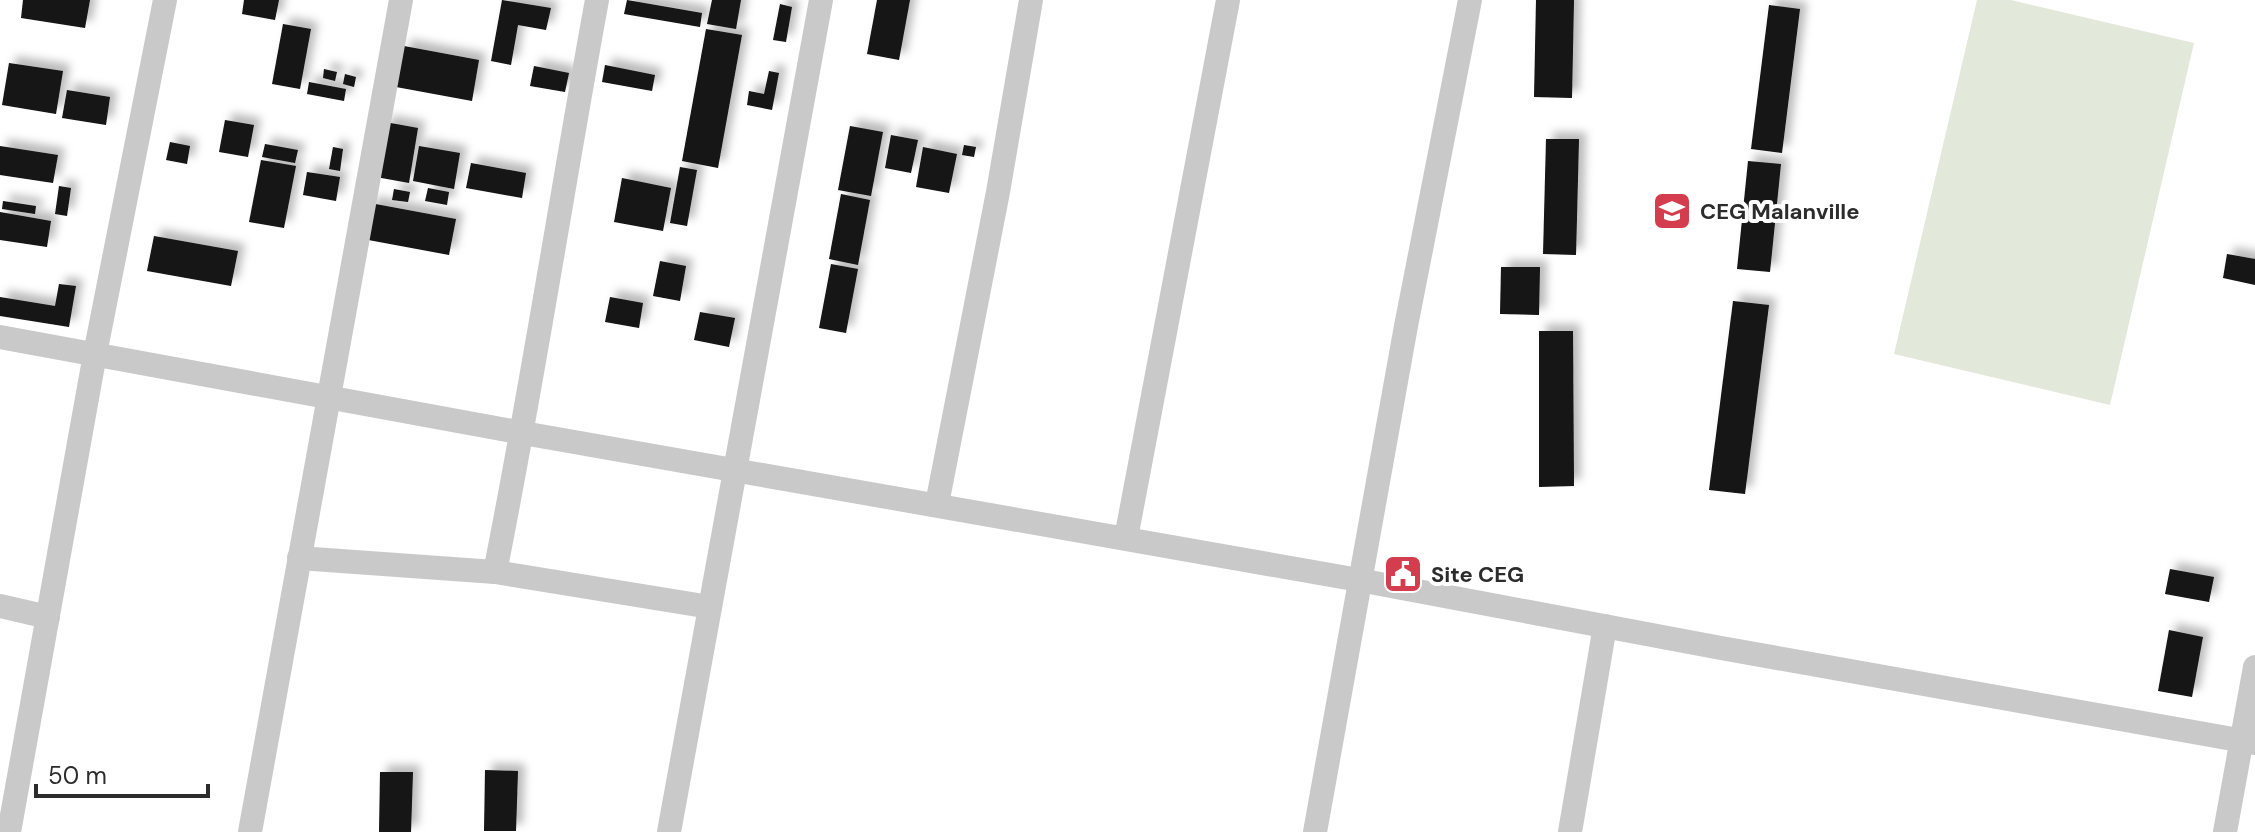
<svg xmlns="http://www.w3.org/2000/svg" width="2255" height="832" font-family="'DM Sans',sans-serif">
<defs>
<filter id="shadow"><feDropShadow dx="7" dy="-7" stdDeviation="4" flood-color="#0004"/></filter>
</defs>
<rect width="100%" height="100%" fill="#fff"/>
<path fill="#e2e8da" d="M1977,0H2011L2194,43L2110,405L1894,354Z"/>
<g fill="#131313" filter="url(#shadow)">
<path d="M23,0H90L85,28L21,18Z"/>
<path d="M244,0H279L275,20L242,14Z"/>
<path d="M502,0L551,8L546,30L518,25L511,65L491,61Z"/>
<path d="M627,0L702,13L700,27L624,14Z"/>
<path d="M712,0H741L736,29L707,24Z"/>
<path d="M877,0H910L899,60L867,54Z"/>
<path d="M1536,0H1574L1572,98L1534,97Z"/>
<path d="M780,4L792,7L786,42L773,40Z"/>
<path d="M1769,5L1800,9L1782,153L1751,149Z"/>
<path d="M283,24L311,29L300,89L272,84Z"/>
<path d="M706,29L742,35L718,168L682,161Z"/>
<path d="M404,46L479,60L472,101L396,87Z"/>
<path d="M9,63L63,71L56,114L2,105Z"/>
<path d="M605,65L655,75L652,91L602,82Z"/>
<path d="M534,66L569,73L565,92L530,86Z"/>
<path d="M324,69L337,72L335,81L323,78Z"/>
<path d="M769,71L779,73L772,110L747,105L749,91L764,94Z"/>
<path d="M345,74L356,77L354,87L343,84Z"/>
<path d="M309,82L346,89L344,101L307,94Z"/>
<path d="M67,90L110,97L106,125L62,118Z"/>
<path d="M225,120L254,125L248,157L219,152Z"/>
<path d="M385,122L418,128L409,183L376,177Z"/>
<path d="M850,126L883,132L871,196L838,190Z"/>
<path d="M891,135L918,140L911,173L885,168Z"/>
<path d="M1546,139H1579L1576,255L1543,254Z"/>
<path d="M170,142L190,146L187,164L166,160Z"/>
<path d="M265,144L298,150L295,163L262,157Z"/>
<path d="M964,145L976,147L974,157L962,155Z"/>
<path d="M0,146L58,155L53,183L0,175Z"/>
<path d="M419,146L460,153L454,189L413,181Z"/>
<path d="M333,147L343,149L340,171L329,169Z"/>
<path d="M923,147L957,154L949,193L916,187Z"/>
<path d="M261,160L296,166L284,228L249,222Z"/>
<path d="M1748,161L1781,164L1770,272L1737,269Z"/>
<path d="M471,163L526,173L522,198L466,188Z"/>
<path d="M680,167L697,170L687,226L670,223Z"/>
<path d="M307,172L340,177L336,201L303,195Z"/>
<path d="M622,178L671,188L663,231L614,222Z"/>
<path d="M59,186L71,188L67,216L55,214Z"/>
<path d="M428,188L449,192L447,205L425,201Z"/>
<path d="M394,189L410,192L408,202L392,200Z"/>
<path d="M841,194L870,200L858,265L829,259Z"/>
<path d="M3,201L36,206L35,214L2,209Z"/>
<path d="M370,203L456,219L449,255L363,239Z"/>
<path d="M0,212L51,221L47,247L0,240Z"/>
<path d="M154,236L238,251L231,286L147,271Z"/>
<path d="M2227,254L2255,259V285L2223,278Z"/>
<path d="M660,261L686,266L680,301L653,296Z"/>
<path d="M831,264L858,269L846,333L819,328Z"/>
<path d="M1501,267H1540L1539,315L1500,314Z"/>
<path d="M59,284L76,286L69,327L0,316V297L55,306Z"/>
<path d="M610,297L643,303L639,328L605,322Z"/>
<path d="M1733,301L1769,305L1745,494L1709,490Z"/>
<path d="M700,312L735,318L729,347L694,340Z"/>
<path d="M1539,331H1573L1574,486L1539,487Z"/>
<path d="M2170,569L2214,577L2209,602L2165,594Z"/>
<path d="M2169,630L2203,637L2192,697L2158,691Z"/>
<path d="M485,770L518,771L516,831H484Z"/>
<path d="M380,772H413L411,832H379Z"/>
</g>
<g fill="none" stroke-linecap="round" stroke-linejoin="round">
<g stroke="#c9c9c9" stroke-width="24">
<path d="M0,337L523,433L1359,580L1721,648L2255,743"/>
<path d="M937,504L998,192L1031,0"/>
<path d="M1126,538L1228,0"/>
<path d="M299,558L495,572L710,607"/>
<path d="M495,572C533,382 562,190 597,0"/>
<path d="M0,606L48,617"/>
<path d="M9,832L95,354L165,0"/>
<path d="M250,832L401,0"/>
<path d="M669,832L821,0"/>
<path d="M1315,832L1406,326L1470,0"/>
<path d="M1570,832L1605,626"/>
<path d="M2225,832L2255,667"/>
</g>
</g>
<defs>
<g id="school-square" transform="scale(2)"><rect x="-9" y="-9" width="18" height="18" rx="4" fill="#d33d4d" stroke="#fff"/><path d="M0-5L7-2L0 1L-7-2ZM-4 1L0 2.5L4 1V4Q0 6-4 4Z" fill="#fff"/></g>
<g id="civic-square" transform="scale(2)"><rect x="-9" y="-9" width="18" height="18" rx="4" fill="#d33d4d" stroke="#fff"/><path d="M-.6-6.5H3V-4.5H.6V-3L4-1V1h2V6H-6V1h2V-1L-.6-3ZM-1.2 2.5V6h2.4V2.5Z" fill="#fff"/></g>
</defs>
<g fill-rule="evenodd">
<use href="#school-square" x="1672" y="211"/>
<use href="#civic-square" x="1403" y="574"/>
</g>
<g text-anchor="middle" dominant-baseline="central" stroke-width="8" stroke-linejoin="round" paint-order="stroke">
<g font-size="22" font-weight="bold" fill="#2c2c2c" stroke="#fff" text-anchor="start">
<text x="1700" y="211">CEG Malanville</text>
<text x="1431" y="574">Site CEG</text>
</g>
</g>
<path d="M36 784v12h172v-12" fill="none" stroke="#2c2c2c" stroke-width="4"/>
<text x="48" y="784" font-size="24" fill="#2c2c2c" stroke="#ffffff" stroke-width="6" paint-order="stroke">50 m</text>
</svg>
